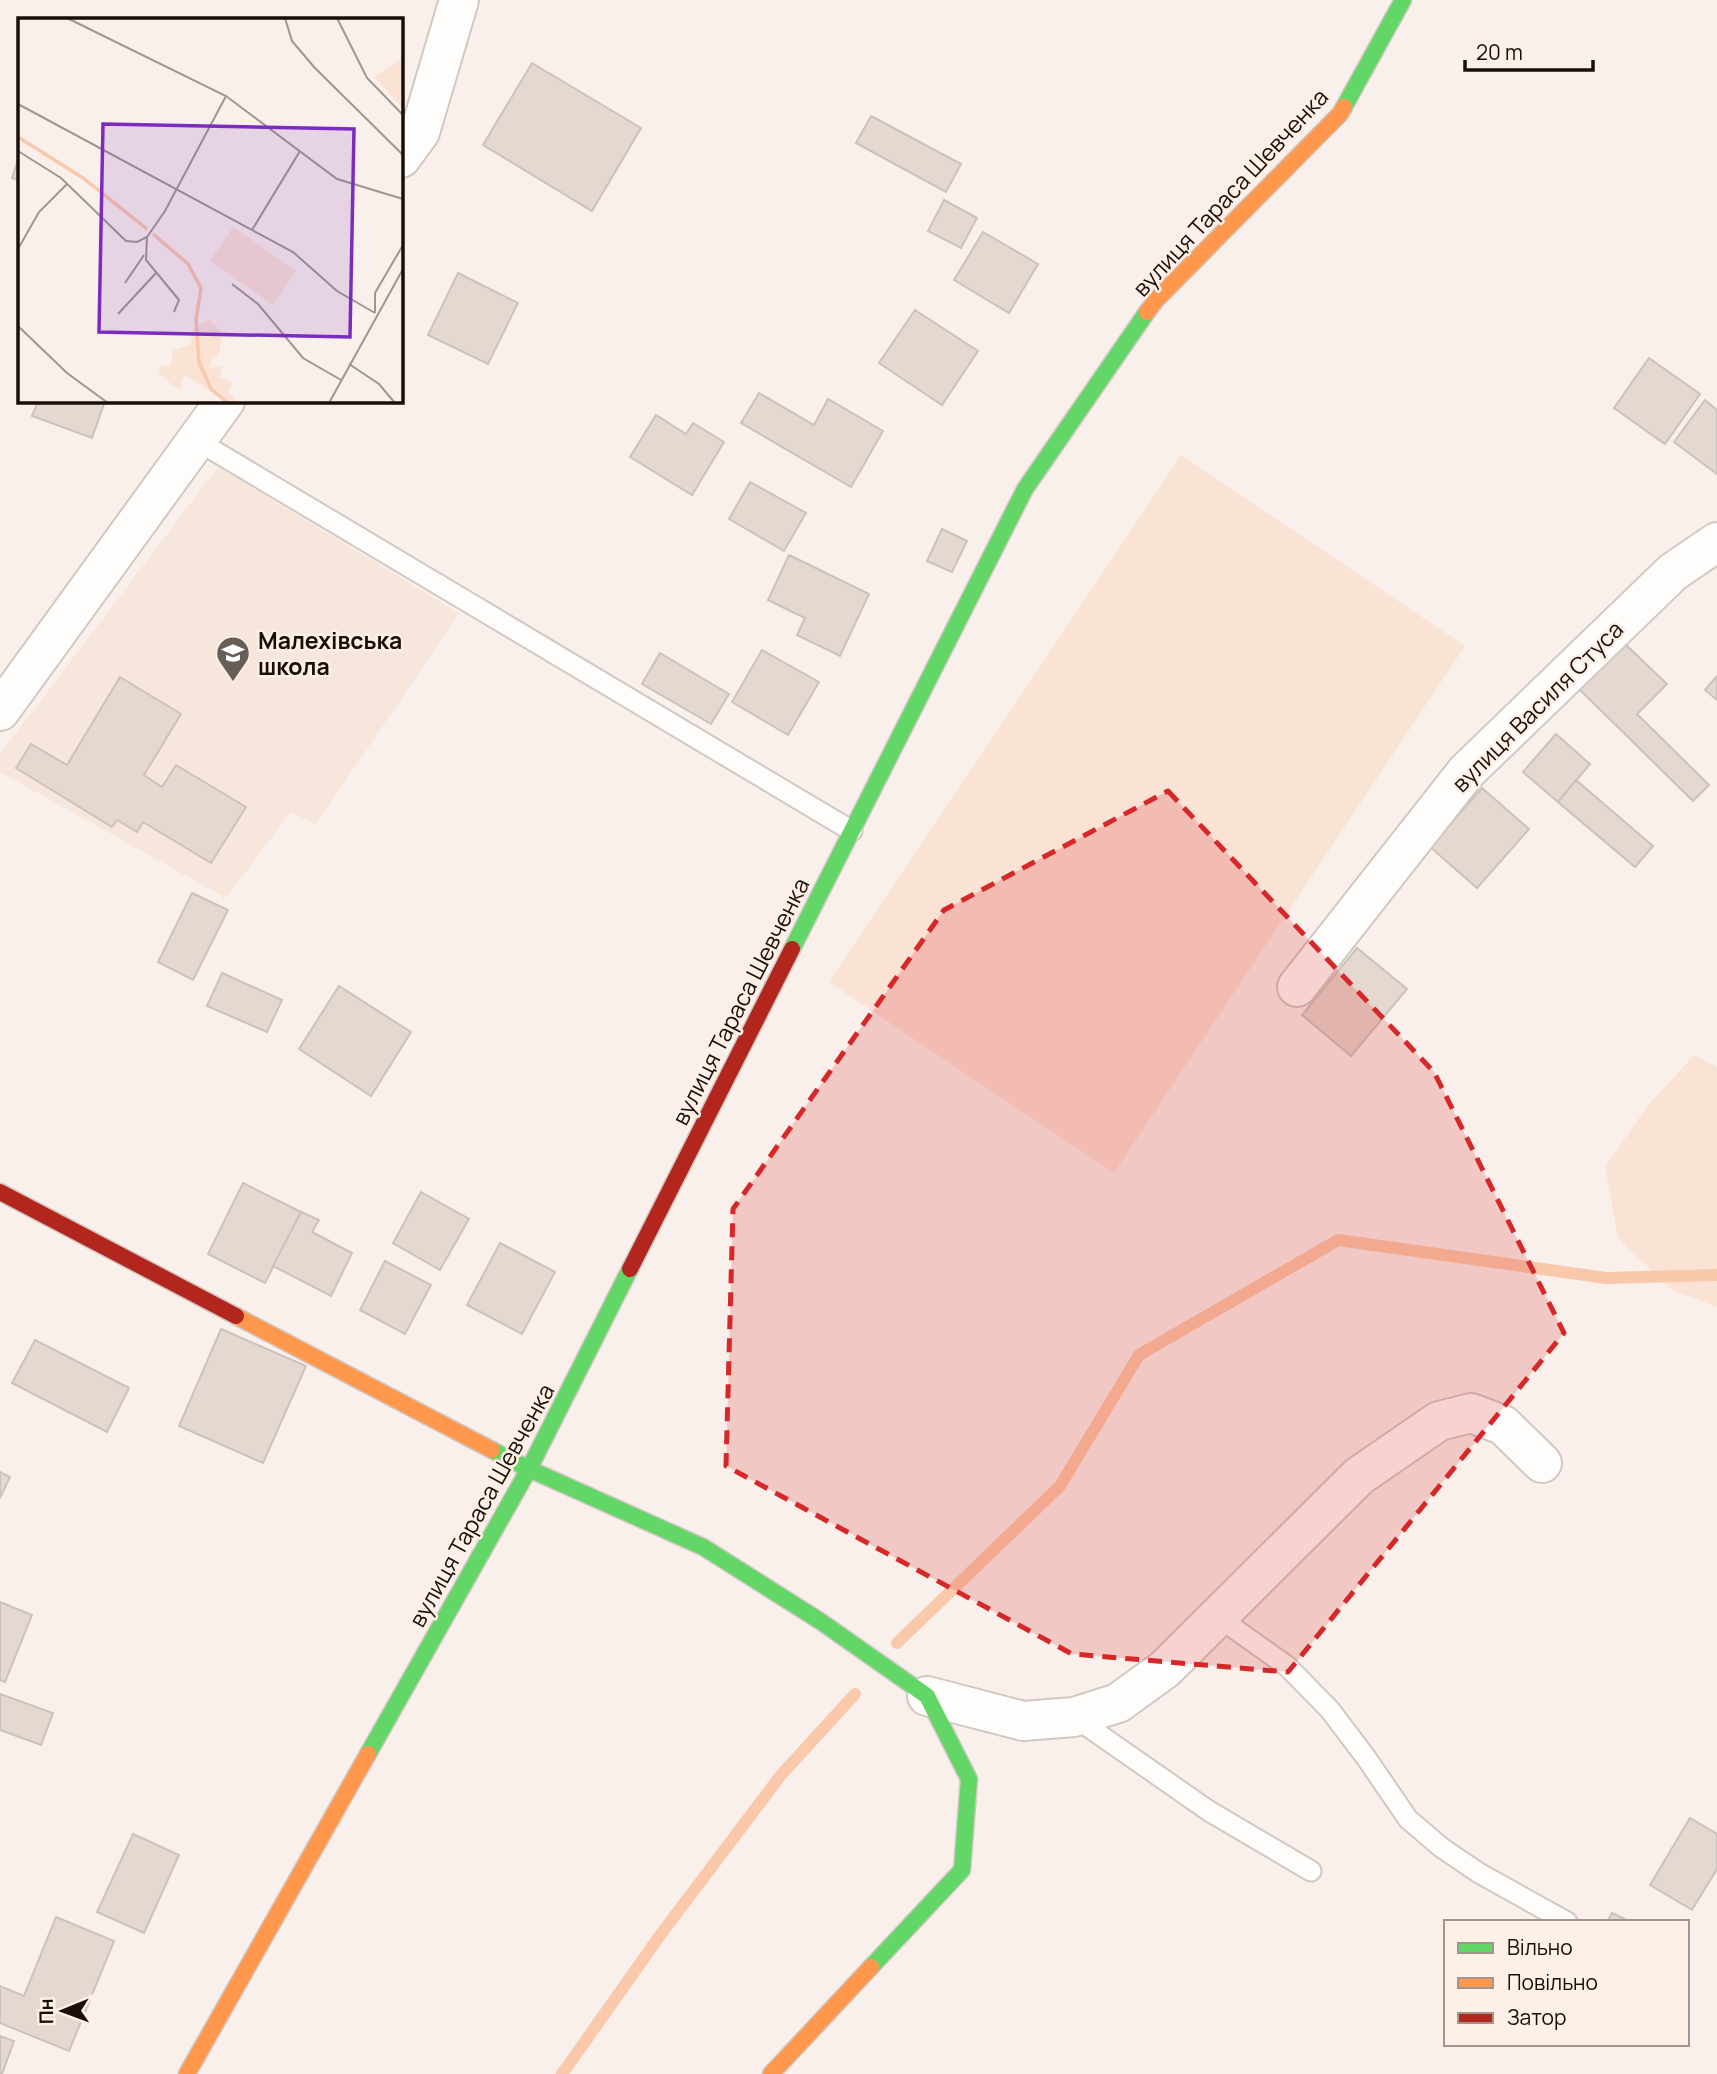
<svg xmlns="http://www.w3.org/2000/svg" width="1717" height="2074" font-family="Manrope,sans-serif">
<rect width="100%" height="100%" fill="#f9f0ec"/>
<path fill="#f7e6dc" d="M218,467L459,613L316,825L291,812L226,898L0,772V754Z"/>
<g fill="#fae2d5">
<path d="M1181,455L1465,646L1114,1173L829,982Z"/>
<path d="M1694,1055L1717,1067V1307L1672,1290L1618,1238L1605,1167L1646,1108Z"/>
</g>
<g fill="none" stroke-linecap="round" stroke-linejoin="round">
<g stroke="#fac8aa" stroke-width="12">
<path d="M897,1643L1060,1486L1139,1355L1338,1240L1606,1278L1717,1275"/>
<path d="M562,2074L661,1934L781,1775L855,1694"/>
</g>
</g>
<g fill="#e5d8d0" stroke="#ccc2bc" stroke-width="2">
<path d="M532,63L641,128L592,211L483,145Z"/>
<path d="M871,116L961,164L946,192L856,143Z"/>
<path d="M19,157V180L12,178Z"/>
<path d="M944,200L977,218L961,248L928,231Z"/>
<path d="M983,232L1038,264L1009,313L954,280Z"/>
<path d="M458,273L518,303L488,364L428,335Z"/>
<path d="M915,310L978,351L942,405L879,363Z"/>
<path d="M1649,358L1700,394L1665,444L1614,408Z"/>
<path d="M759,393L814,425L828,399L883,431L851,487L741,423Z"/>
<path d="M1705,400L1717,410V474L1674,442Z"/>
<path d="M38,401H105L92,438L32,416Z"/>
<path d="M656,415L686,434L693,423L724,442L692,495L630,457Z"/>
<path d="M750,482L806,513L784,551L729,519Z"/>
<path d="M942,529L967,541L952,572L927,561Z"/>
<path d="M789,555L869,594L840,656L797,635L805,618L768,600Z"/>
<path d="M1623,642L1667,684L1637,714L1709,785L1693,801L1578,688Z"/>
<path d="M762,650L819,682L788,735L732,702Z"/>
<path d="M660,653L729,694L711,724L642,684Z"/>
<path d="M1717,676V700L1705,690Z"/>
<path d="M120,677L181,714L144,775L162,787L176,765L246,807L211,863L143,822L137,832L117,820L112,827L16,768L31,744L67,765Z"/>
<path d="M1556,734L1590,764L1558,802L1523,772Z"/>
<path d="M1576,780L1653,846L1635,867L1558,802Z"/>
<path d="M1482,788L1529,829L1477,888L1430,847Z"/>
<path d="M192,893L228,910L193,980L158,962Z"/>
<path d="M1357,948L1407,989L1351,1056L1302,1015Z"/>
<path d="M222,973L282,1000L267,1032L207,1006Z"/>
<path d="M339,986L411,1032L371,1096L299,1049Z"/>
<path d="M243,1183L301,1212L265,1283L208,1254Z"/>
<path d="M421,1192L469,1219L440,1270L393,1243Z"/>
<path d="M301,1212L319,1220L312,1232L352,1253L331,1296L273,1266Z"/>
<path d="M500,1243L555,1272L522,1334L467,1305Z"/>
<path d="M385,1261L431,1285L405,1334L360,1310Z"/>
<path d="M221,1329L306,1366L263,1463L179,1426Z"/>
<path d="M35,1340L129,1388L107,1432L12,1383Z"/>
<path d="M0,1472L10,1477L0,1498Z"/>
<path d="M0,1602L32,1615L5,1682L0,1680Z"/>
<path d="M0,1694L53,1713L41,1745L0,1730Z"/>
<path d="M1690,1818L1717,1834V1869L1692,1910L1650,1885Z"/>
<path d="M133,1834L179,1855L144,1933L97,1912Z"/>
<path d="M1612,1913L1631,1922H1607Z"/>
<path d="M56,1917L114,1941L69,2051L0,2023V1986L24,1996Z"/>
<path d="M0,2036L14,2041L2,2074H0Z"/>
</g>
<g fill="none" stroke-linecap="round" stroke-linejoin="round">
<g stroke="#d2c8c2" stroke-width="23">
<g id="lane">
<path d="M196,440L852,831"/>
<path d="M1218,1617L1287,1666L1330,1710L1367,1759L1408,1819L1442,1848L1479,1873L1567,1922"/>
<path d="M1074,1717L1209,1811L1311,1871"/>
</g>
</g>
<g stroke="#d2c8c2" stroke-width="42">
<g id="street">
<path d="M401,158L420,132L459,0"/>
<path d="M0,711L225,401"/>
<path d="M1297,987L1466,772L1673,572L1717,542"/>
<path d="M927,1696L1023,1721L1074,1717L1118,1703L1165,1669L1359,1476L1439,1421L1471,1413L1503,1425L1542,1463"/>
</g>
</g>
<g stroke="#d2c8c2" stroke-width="19">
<g id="fast">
<path d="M1344,107L1403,0"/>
<path d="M792,949L1025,489L1147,312"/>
<path d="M492,1450L529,1469L703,1547L820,1621L927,1696L969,1779L962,1870L871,1967"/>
<path d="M368,1754L529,1469L630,1269"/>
</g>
</g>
<g stroke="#d2c8c2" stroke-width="19">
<g id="slow">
<path d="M1147,312L1156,300L1340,114L1344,107"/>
<path d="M236,1316L492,1450"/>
<path d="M187,2074L368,1754"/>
<path d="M771,2074L871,1967"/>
</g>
</g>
<g stroke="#d2c8c2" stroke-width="19">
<g id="jam">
<path d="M0,1192L236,1316"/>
<path d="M630,1269L792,949"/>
</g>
</g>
<use href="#lane" stroke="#fefdfc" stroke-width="19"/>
<use href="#street" stroke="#fefdfc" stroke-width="38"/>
<use href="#fast" stroke="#63d668" stroke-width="16"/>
<use href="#slow" stroke="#ff974d" stroke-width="16"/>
<use href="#jam" stroke="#b3261e" stroke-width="16"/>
</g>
<path fill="#d62828" fill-opacity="0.2" stroke="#d62828" stroke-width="5" stroke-dasharray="14 9" stroke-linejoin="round" d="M1168,791L1434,1072L1564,1333L1288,1672L1072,1654L726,1466L733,1209L944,910Z"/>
<defs>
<g id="school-pin" transform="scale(1.75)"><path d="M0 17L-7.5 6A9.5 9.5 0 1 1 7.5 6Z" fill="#685e58" stroke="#feefe7"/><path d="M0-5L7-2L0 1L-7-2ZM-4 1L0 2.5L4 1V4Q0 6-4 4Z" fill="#fff"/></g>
</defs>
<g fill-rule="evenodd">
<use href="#school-pin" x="233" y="653"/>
</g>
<g text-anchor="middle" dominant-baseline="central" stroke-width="5" stroke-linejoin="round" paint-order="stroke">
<g font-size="23" fill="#1a0f08" stroke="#feefe7">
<text transform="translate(1230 192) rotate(-47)">вулиця Тараса Шевченка</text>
<text transform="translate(1537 706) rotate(-45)">вулиця Василя Стуса</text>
<text transform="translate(740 1001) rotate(-63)">вулиця Тараса Шевченка</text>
<text transform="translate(481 1505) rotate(-61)">вулиця Тараса Шевченка</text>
</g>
<g font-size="23" font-weight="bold" fill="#1a0f08" stroke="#feefe7" text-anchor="start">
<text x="258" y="640">Малехівська<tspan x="258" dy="26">школа</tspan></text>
</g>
</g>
<g transform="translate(18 18)">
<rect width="385" height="385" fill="#f9f0ec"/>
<path d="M385,39V90L356,59ZM215,209L278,253L255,287L192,243ZM191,302L205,314L201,337L194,341L192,350L204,348L201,360L216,364L210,373L219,385L205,382L169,358L164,360L163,370L156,369L140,354L143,347L153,349L155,332L172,327L176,310Z" fill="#fae2d5"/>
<path fill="none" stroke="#fac8aa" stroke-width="3.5" d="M0,119L65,160L129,211M135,216L170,246L183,270L178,302L181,344L193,371L210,385"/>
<path fill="none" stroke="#a09691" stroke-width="2" d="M49,0L208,78L319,161L385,181M267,0L274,23L296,49L385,137M319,0L349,60L385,97M0,86L275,234L319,273L357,295M0,133L43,160L108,223L119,224L129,219L147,193L208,78M234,212L282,133M129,219L128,242L161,282L156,294M0,231L21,194L49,166M107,265L126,237M214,266L240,286L285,340L323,362M357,295V275L385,227M100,296L138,255M0,308L49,355L90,385M331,346L361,366L377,385M311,385L385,251"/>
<path fill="#7b2cbf" fill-opacity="0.15" stroke="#7b2cbf" stroke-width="3.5" d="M85,106L336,111L332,319L81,314Z"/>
<rect width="385" height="385" fill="none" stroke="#1a0f08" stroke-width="3.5"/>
</g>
<rect x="1444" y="1920" width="245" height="126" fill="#feefe7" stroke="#a3958e" stroke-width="2"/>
<rect x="1458" y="1943" width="35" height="10" fill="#63d668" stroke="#a3958e" stroke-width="2"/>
<text x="1507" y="1955" font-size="21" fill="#1a0f08">Вільно</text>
<rect x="1458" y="1978" width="35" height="10" fill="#ff974d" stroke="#a3958e" stroke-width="2"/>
<text x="1507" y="1990" font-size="21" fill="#1a0f08">Повільно</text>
<rect x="1458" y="2013" width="35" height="10" fill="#b3261e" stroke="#a3958e" stroke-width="2"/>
<text x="1507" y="2025" font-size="21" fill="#1a0f08">Затор</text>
<g transform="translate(63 2011) rotate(269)" stroke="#feefe7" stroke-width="5" paint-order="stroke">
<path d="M0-5L12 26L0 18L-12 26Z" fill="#1a0f08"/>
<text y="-10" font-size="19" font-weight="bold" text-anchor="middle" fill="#1a0f08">Пн</text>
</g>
<path d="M1465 60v10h128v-10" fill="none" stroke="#1a0f08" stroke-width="3.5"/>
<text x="1476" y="60" font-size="21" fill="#1a0f08" stroke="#feefe7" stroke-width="5" paint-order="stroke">20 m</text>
</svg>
